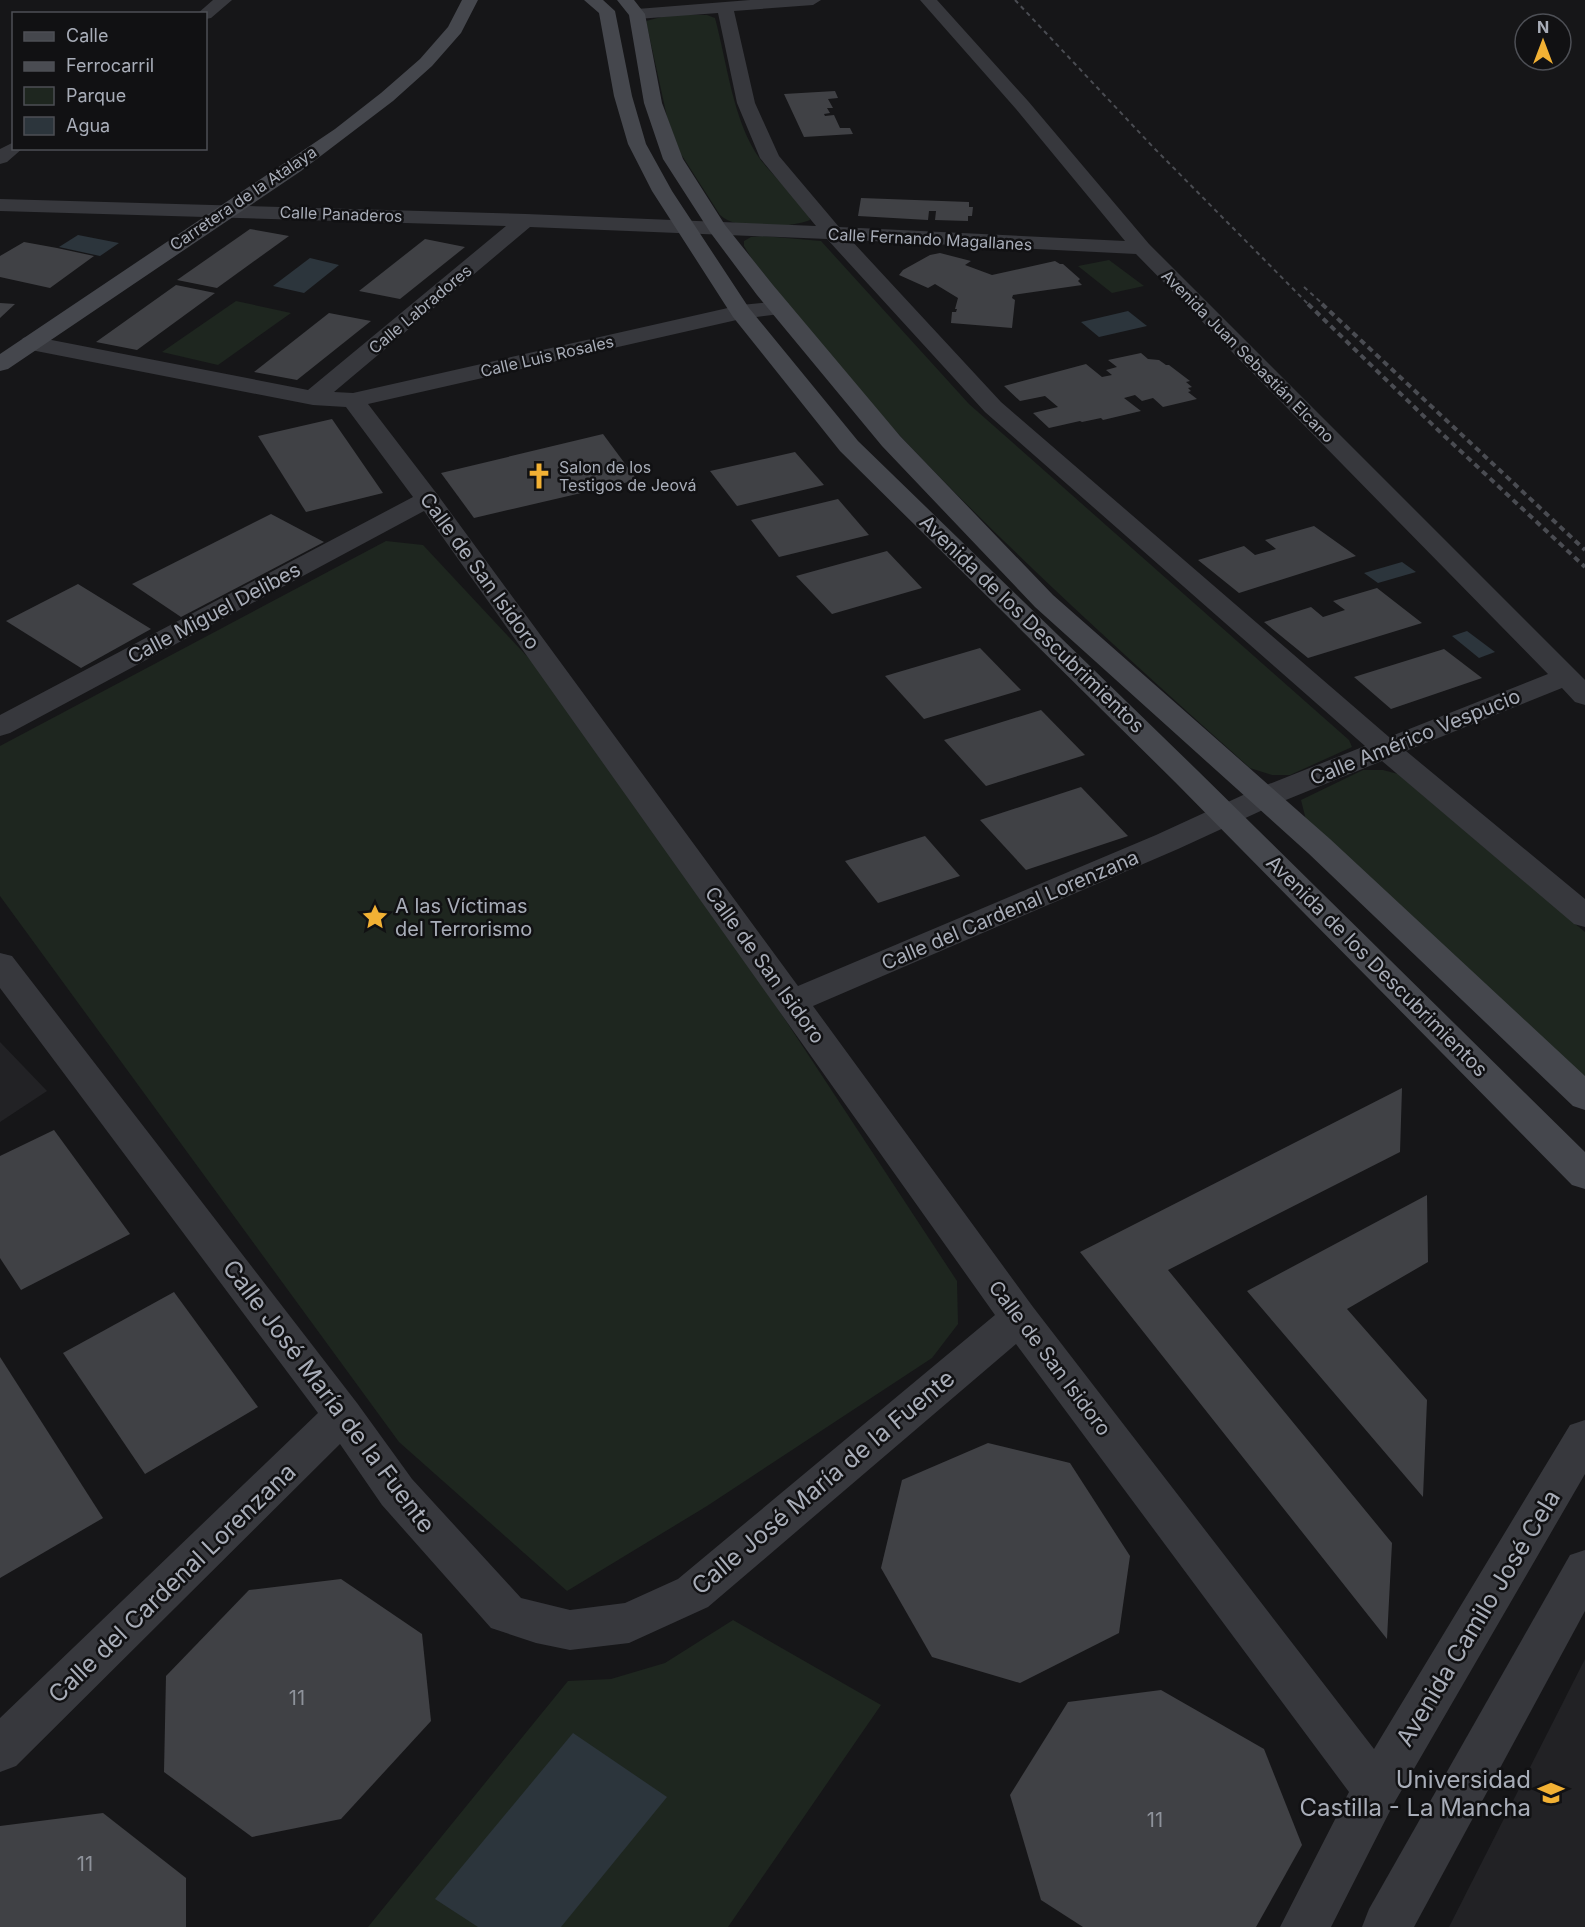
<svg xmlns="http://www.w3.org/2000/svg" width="1585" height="1927" font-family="Inter,sans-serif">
<rect width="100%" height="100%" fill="#161618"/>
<g fill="#222225">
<path d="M0,1042L47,1091L0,1122Z"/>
<path d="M1585,1659V1927H1449Z"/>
</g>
<g fill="#1e261f">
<path d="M669,15H707L715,18C727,62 733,122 760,159C775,178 794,195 809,215L810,220C789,228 736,231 720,215L681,154L667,117L646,21Z"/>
<path d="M763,236L821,241L969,404L1349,740L1352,747L1290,775H1272L1250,768C1132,662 1013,555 904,440C850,383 802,321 752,259L744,246V241L751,237Z"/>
<path d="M1109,260L1144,286L1112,293L1078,266Z"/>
<path d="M236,301L291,313L218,365L162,352Z"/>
<path d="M386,541L423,545L592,726L957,1281L958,1324L932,1358L707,1506L567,1591L399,1442L0,896V746Z"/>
<path d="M1363,770H1383L1398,774L1585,932V1079L1306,820L1301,800Z"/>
<path d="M733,1620L881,1705L728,1927H368L568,1681L611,1679L665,1663Z"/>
</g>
<g fill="#2c353c">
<path d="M78,235L119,243L100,256L59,247Z"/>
<path d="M310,258L339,265L304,293L273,286Z"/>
<path d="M1128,311L1147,326L1099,337L1081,322Z"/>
<path d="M1402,562L1416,572L1378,583L1364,573Z"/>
<path d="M1467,631L1495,652L1479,658L1452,636Z"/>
<path d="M573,1733L667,1797L561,1927H478L435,1899Z"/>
</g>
<g fill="#404145">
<path d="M835,91L838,98L828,99L833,108H827L830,113L824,114L825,116L834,115L840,128H850L853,134L804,137L784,94Z"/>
<path d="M861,198L969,202V207H973L972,216H968V221L935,220L936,211H929L928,220L858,216Z"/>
<path d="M250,229L289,236L217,288L177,280Z"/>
<path d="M425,239L465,247L400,299L359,291Z"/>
<path d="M24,242L57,248L94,256L50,288L0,277V256Z"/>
<path d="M940,253L971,261L965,265L992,275L1055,261L1060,264H1063L1080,279L1078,281L1082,285L1013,295L1012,298L1015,300L1012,328L951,323L952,312H956L957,309H955L958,298L935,284L928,288L899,275L903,270L930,255Z"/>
<path d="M176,285L215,293L137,350L96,342Z"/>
<path d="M0,303L15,304L0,318Z"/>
<path d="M329,313L371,321L297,380L254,372Z"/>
<path d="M1141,353L1148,359L1159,360L1166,365H1169L1190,381L1186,382L1192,387L1188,388L1191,391L1188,392L1197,399L1163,407L1153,398L1142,401L1135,395L1124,398L1141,411L1103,420L1101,418L1082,422L1080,421L1049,428L1033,413L1058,407L1045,396L1020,401L1004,386L1086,364L1102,377L1112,375L1106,370L1117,367L1108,360Z"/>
<path d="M332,419L383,493L306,512L258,436Z"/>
<path d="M603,434L637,480L474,518L441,473Z"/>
<path d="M795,452L824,485L737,506L710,471Z"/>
<path d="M838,499L869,535L779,557L751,520Z"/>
<path d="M271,514L324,542L181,617L132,584Z"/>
<path d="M1314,526L1356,556L1239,593L1198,560L1244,546L1255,555L1276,549L1265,540Z"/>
<path d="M887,551L922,588L832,614L796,576Z"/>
<path d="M78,584L151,629L81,668L6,621Z"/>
<path d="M1377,588L1422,623L1308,658L1264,622L1311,607L1323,617L1345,610L1333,601Z"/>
<path d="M980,648L1021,690L924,719L885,676Z"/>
<path d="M1444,649L1482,678L1391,709L1354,677Z"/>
<path d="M1041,710L1085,755L986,786L944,740Z"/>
<path d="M1081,787L1128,836L1026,870L980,820Z"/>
<path d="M925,836L960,876L878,903L845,861Z"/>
<path d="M1402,1088L1400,1152L1168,1270L1392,1543L1387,1639L1080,1252Z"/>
<path d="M54,1130L130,1234L21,1290L0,1258V1156Z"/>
<path d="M1427,1195L1428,1262L1347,1309L1427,1400L1423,1497L1247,1291Z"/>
<path d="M174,1292L258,1407L145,1474L63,1353Z"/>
<path d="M0,1357L103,1518L0,1578Z"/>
<path d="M988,1443L1070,1463L1130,1556L1119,1633L1020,1683L932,1657L881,1568L902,1480Z"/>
<path d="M341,1579L422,1634L431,1721L341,1819L252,1837L164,1772L166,1676L249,1590Z"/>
<path d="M1161,1690L1264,1749L1302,1845L1256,1927H1083L1041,1900L1010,1795L1068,1702Z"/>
<path d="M103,1813L186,1878V1927H0V1826Z"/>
</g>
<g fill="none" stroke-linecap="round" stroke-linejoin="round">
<g fill="#37383d" fill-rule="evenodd">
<path d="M213,0H232L211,18L206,19V14H197Z"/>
<path d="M750,0H821L813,5L734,11L755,103L779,156L839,227L1125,241L1016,109L920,0H937L1028,101L1149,244L1585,680V705L1575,702L1562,688L1406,751L1585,899V927L1574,924L1382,761L1276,804L1178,849L813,1006L1033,1307L1374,1749L1570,1425L1585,1420V1474L1393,1805L1331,1927H1280L1349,1792L1016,1344L708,1607L629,1643L570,1650L536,1643L491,1628L382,1505L340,1444L16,1766L0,1772V1718L318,1413L0,988V953L12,956L357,1403L412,1479L521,1598L570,1610L625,1603L678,1579L995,1315L424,511L10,733L0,736V715L413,497L346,407L313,405L31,350L23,348L20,343L23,338L31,336L308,390L506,226L0,211V199L526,214L816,226L760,158L737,103L718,13L637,19L629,14L637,9ZM530,227L827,239L985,412L1365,746L1254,790L1156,835L798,986L437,494L368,404L741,319L788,313L791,308L788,303L780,301L741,305L353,393L334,392ZM851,240L1136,254L1548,674L1389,737L1001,402Z"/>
<path d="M14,142V148H23L7,162L0,164V149Z"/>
<path d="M1585,1550V1611L1414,1927H1362L1369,1909L1570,1555Z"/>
</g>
<g fill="#45474d" fill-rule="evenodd">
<path d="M462,0H478L461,33L432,66L393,101L301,171L8,369L0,371V354L335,129L381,93L420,59L448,27Z"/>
<path d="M584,0H603L615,11L632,96L646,144L672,191L749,308L858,441L1197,770L1585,1152V1189L1572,1185L1175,782L840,451L733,317L652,191L628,144L614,96L599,13Z"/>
<path d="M617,0H634L645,14L662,103L683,159L725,225L773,285L900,436L1053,595L1330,839L1585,1076V1110L1573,1106L1308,853L1035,607L882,446L757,295L710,232L663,159L644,103L629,15Z"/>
</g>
<g stroke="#4a4c52" stroke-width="2" stroke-dasharray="4.5 4" stroke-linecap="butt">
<path d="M1015,0L1153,147L1309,305"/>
<path d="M1304,287L1324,305"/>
</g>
<g stroke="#4a4c52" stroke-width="4" stroke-dasharray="6 4.5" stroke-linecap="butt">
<path d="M1308,304L1438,430L1585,567"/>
<path d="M1322,304L1585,550"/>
</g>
</g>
<defs>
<g id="church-bare" transform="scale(2.07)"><path d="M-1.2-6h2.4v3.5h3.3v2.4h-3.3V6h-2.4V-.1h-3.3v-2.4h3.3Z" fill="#f2b134" stroke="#111113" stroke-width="2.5" paint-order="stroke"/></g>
<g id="sight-bare" transform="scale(2.07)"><path d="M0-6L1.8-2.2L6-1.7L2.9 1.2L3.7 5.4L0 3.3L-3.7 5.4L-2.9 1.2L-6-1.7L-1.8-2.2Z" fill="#f2b134" stroke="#111113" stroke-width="2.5" paint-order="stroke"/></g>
<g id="university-bare" transform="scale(2.07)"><path d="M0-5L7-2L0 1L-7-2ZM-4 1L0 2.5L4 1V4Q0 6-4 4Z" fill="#f2b134" stroke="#111113" stroke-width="2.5" paint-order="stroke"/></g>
</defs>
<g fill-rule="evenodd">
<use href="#church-bare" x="539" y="476"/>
<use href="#sight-bare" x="375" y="917"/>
<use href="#university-bare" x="1551" y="1793"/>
</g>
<g text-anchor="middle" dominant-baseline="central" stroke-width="5" stroke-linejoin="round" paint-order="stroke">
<g font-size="16" fill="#a8adb8" stroke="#111113">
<text transform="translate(243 198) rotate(-34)">Carretera de la Atalaya</text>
<text transform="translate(341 214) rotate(2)">Calle Panaderos</text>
<text transform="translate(930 239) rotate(3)">Calle Fernando Magallanes</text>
<text transform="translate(420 309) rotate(-40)">Calle Labradores</text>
<text transform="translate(547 356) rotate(-13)">Calle Luis Rosales</text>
<text transform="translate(1248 356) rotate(45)">Avenida Juan Sebastián Elcano</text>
</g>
<g font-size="16" fill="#a8adb8" stroke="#111113" text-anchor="start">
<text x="559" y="467">Salon de los<tspan x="559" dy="18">Testigos de Jeová</tspan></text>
</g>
<g font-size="20" fill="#a8adb8" stroke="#111113">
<text transform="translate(480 571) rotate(54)">Calle de San Isidoro</text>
<text transform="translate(214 613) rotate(-28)">Calle Miguel Delibes</text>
<text transform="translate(1032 624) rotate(44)">Avenida de los Descubrimientos</text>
<text transform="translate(1415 737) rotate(-22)">Calle Américo Vespucio</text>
<text transform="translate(1010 910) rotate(-23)">Calle del Cardenal Lorenzana</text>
<text transform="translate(765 965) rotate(54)">Calle de San Isidoro</text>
<text transform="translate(1377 966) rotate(45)">Avenida de los Descubrimientos</text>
<text transform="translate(1050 1358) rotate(53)">Calle de San Isidoro</text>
</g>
<g font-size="20" fill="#a8adb8" stroke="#111113" text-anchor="start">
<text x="395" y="906">A las Víctimas<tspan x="395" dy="23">del Terrorismo</tspan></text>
</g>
<g font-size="20" fill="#8e929b">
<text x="297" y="1698">11</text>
<text x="1155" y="1820">11</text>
<text x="85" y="1864">11</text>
</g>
<g font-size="24" fill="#a8adb8" stroke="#111113">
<text transform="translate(329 1396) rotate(53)">Calle José María de la Fuente</text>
<text transform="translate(823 1482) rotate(-40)">Calle José María de la Fuente</text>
<text transform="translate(172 1583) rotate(-44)">Calle del Cardenal Lorenzana</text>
<text transform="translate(1478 1618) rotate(-59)">Avenida Camilo José Cela</text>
</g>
<g font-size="24" fill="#a8adb8" stroke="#111113" text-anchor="end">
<text x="1531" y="1779">Universidad<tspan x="1531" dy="28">Castilla - La Mancha</tspan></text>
</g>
</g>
<rect x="12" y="12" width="195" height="138" fill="#111113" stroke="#4d4f55" stroke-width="1.5"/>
<rect x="24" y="32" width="30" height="9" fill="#45474d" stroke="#4d4f55" stroke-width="1.5"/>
<text x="66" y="42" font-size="18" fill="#a8adb8">Calle</text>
<rect x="24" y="62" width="30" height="9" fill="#4a4c52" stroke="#4d4f55" stroke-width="1.5"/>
<text x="66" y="72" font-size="18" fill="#a8adb8">Ferrocarril</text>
<rect x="24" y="87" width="30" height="18" fill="#1e261f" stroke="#4d4f55" stroke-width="1.5"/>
<text x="66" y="102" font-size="18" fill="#a8adb8">Parque</text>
<rect x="24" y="117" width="30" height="18" fill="#2c353c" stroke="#4d4f55" stroke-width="1.5"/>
<text x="66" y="132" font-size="18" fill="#a8adb8">Agua</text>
<g transform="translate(1543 42)"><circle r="28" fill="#111113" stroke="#4d4f55" stroke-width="1.5"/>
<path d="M0-4.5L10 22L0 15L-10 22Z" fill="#f2b134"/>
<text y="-9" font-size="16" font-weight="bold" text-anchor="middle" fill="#a8adb8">N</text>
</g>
</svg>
